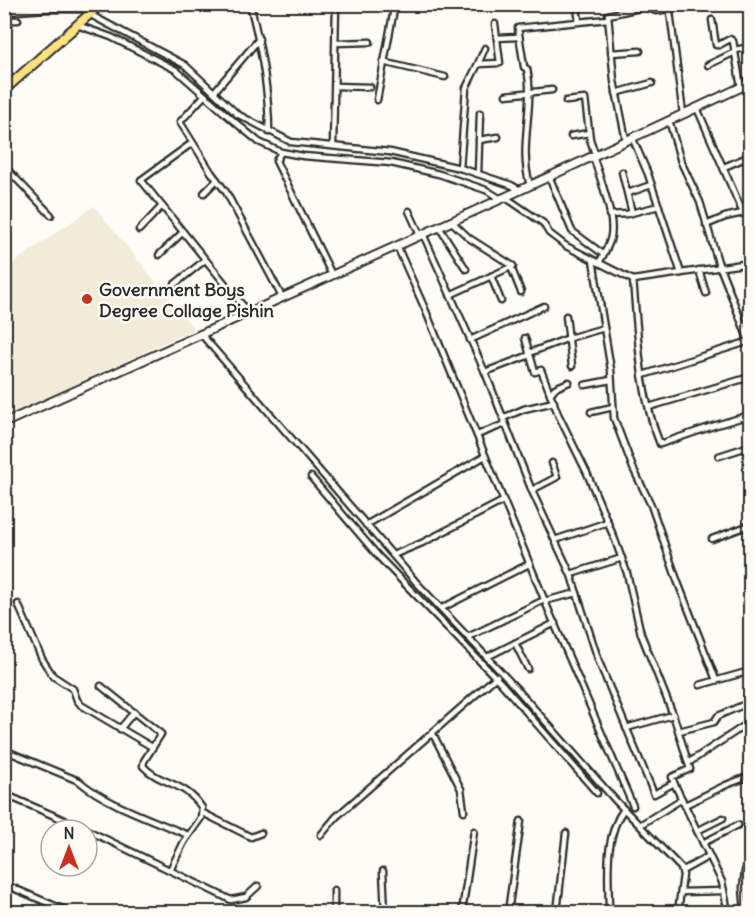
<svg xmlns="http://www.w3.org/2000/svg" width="755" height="917" font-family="Delius,sans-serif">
<rect width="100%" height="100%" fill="#fdfcf7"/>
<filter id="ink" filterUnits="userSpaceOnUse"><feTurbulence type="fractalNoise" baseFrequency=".0167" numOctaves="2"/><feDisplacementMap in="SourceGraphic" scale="12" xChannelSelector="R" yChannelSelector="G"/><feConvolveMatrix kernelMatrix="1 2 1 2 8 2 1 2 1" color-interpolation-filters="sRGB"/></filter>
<g filter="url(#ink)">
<path fill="#f3ebd9" d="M94,206L194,329L5,417V269Z"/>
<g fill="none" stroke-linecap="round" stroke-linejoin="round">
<g stroke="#2b2b2b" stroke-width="9">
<g id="street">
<path d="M250,4C261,47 269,88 269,132"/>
<path d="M669,4L683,114"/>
<path d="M577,8L579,21"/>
<path d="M4,12L46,9H95"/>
<path d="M89,14L185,65L237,114L291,142L390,152L460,168L511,185L520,190"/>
<path d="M4,20H18"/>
<path d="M712,20L716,45H719L730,39L733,41L741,87"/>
<path d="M77,25L111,37L176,70L236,123L259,142L281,152L303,156L391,163L439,174L486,190L501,199"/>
<path d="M497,38L519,37"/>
<path d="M336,43L370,42"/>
<path d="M735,50L750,47"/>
<path d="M611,53L640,51"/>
<path d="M383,62L445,77"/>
<path d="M478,64L485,48"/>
<path d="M708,65L735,52"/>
<path d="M746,85L750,94"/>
<path d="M335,86L370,87"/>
<path d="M214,92L259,39"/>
<path d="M616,93L652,83"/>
<path d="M506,95L552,90"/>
<path d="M204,96L180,122L211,172L226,192L282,297"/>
<path d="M377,100L395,4"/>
<path d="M566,101L585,99L590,139L595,154"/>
<path d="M697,108L743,213L725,217L706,225"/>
<path d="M669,120L681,162L700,202L718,262L749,341"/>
<path d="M571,136L589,133"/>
<path d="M632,137L648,174L681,273"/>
<path d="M479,140L498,137"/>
<path d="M626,140L614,81L608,15L644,7L656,11L669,9"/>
<path d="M192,143L141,180L248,312"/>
<path d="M333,146L336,4"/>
<path d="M281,152L276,161L332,275"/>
<path d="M593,156C599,175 615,216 611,236C610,245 603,255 599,263"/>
<path d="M4,166L51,215"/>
<path d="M724,167L750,156"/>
<path d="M460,168L466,88L478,64L500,63L495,24"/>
<path d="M622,172L632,213"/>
<path d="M478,174L480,113"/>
<path d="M549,176L572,231L603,254"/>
<path d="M530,185C518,147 535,106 527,69L524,67L518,28L608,19"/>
<path d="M204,193L217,180"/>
<path d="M628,193L651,185"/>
<path d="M505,197L543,223L549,233L566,246L633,280L750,263"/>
<path d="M409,211L420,235"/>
<path d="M609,215L627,214L659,206"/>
<path d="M451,221L469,238L513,266"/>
<path d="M439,227L466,269"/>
<path d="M139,230L162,206"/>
<path d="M423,234L485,372L532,491L571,575L599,662L654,794L674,783L722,882L728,912"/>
<path d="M397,246L425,309L549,611L633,806"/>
<path d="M159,255L183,232"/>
<path d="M593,260L611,370L614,418L633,468L651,505L677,580L716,680"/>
<path d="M511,267L521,292"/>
<path d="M699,270L706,293"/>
<path d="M491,276L501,301"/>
<path d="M633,280C638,334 639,393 660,444L713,426L750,415"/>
<path d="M175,284L205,260"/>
<path d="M450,295L513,266"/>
<path d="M566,316L572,366"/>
<path d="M201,334L416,582L515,687L616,801L681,868L683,875L678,912"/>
<path d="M525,338L530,355"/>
<path d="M470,340L544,306"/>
<path d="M529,353L569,338L604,328"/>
<path d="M485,372L530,355L535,372L541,370L558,414L587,473L615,540L627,573L641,634L674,717L690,769L672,777L674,783"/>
<path d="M643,375L750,341"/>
<path d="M585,385L611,380"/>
<path d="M550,394L555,388L569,382"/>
<path d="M649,407L750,377"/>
<path d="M591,412L613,407"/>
<path d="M503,418L524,409L554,402"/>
<path d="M477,435L505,424"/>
<path d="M719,456L750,446"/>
<path d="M311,477L378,556L501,683L597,793"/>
<path d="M532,490L557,477L552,463"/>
<path d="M366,525L485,456"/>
<path d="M712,539L750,525"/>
<path d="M555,540L608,522"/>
<path d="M393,555L422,543L503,501"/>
<path d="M571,574L622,558"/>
<path d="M544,601L577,593"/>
<path d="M18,604L42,659L53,676L73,689L77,700L81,705L152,747"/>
<path d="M442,608L529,564"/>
<path d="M468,637L544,600"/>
<path d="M515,643L528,669"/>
<path d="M487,657L555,623"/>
<path d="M700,685L750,671"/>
<path d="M101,686L161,734L144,761L143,766C160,785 185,781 202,808L201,818L184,842L170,870"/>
<path d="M626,728L673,715"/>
<path d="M120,729L134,712"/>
<path d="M679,731L714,722L718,716L750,702"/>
<path d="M433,734L461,789L464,811"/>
<path d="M4,750L79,781C105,804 156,821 188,835"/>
<path d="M688,763L750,722"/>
<path d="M4,794L87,830"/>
<path d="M685,805L726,785L750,776"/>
<path d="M203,813L251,837L261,833"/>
<path d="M640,825L682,799"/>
<path d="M87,830L231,900L246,897L258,886"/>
<path d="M697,831L723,818"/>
<path d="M321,835L336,817L497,676"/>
<path d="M703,843L738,825"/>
<path d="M383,871L385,912"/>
<path d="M682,871L709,856"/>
<path d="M4,884L69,912"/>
<path d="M681,892L724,891"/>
<path d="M334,912V890"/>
<path d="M462,912L474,831"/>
<path d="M508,912L521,821"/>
<path d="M557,912L566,833"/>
<path d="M609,912C609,879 603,837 624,809"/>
<path d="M745,912L743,888L745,871L750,857"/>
</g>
</g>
<g stroke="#2b2b2b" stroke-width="11">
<path id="secondary" d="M4,423L501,199L750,83"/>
</g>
<g stroke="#2b2b2b" stroke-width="12">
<path id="primary" d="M4,90L101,4"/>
</g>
<use href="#street" stroke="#fdfcf7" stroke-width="4.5"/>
<use href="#secondary" stroke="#fdfcf7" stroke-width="7"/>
<use href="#primary" stroke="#fbe180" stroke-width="8"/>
</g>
</g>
<circle fill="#c8321e" stroke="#fdfcf7" stroke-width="2" cx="87" cy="299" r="6"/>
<g text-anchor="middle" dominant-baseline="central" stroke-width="5" stroke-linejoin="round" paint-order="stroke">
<g font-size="18" font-weight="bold" fill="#2b2b2b" stroke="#fdfcf7" text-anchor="start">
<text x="99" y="289">Government Boys<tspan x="99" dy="21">Degree Collage Pishin</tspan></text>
</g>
</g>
<rect width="755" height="917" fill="none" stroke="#fdfcf7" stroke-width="24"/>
<rect x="12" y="12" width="731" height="893" fill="none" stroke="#2b2b2b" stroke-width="2" filter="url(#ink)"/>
<g transform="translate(69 848)"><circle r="28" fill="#fdfcf7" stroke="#a9a8a5" stroke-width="1.5"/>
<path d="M0-4.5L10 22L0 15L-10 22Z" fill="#c8321e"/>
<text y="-9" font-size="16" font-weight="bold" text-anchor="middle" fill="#2b2b2b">N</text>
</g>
</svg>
